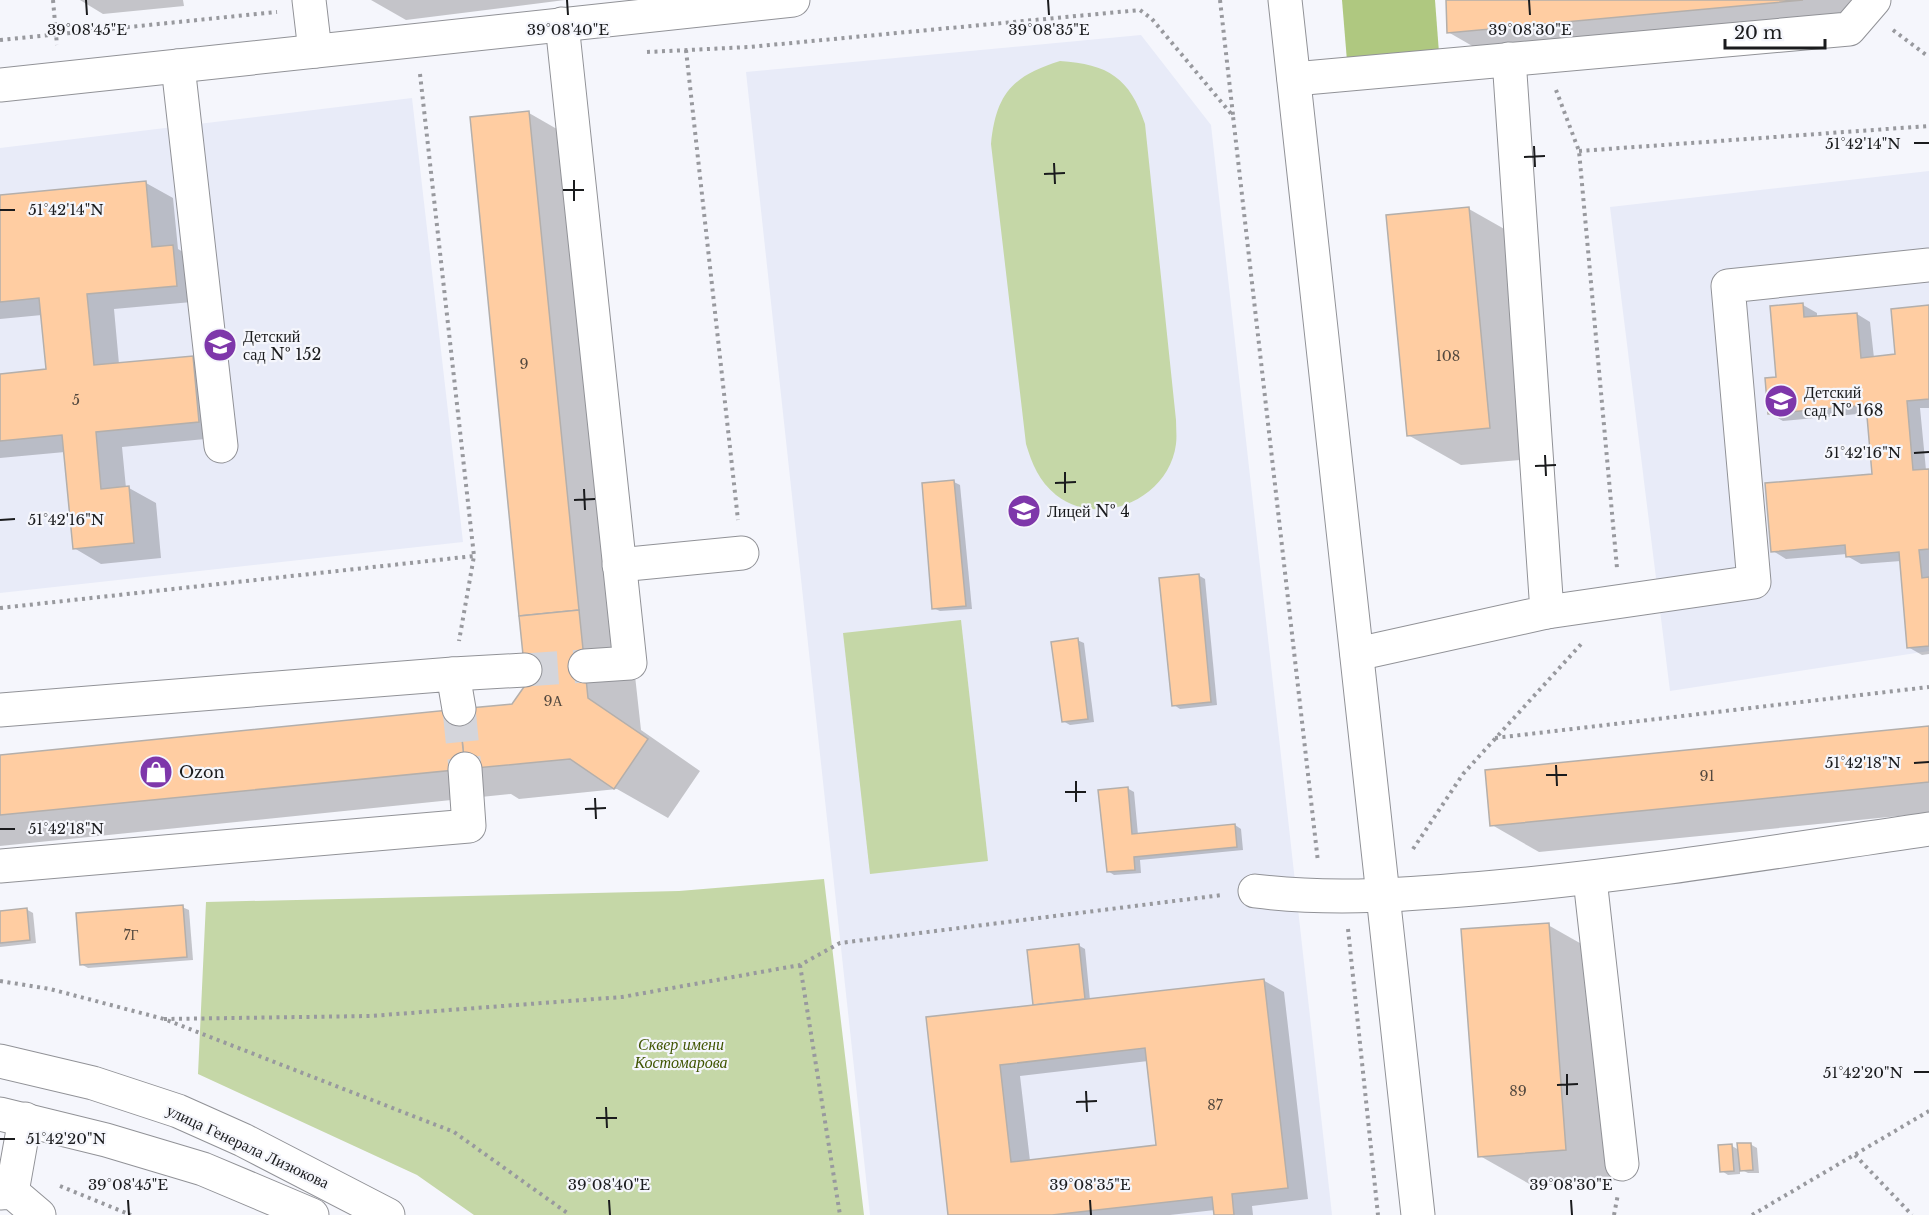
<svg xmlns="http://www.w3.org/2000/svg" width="1929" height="1215" font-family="'Libre Baskerville',serif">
<rect width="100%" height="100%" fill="#f5f6fc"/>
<g fill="#e8ebf8">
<path d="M1141,35L1211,125L1332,1215H870L746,72Z"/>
<path d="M412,98L463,542L0,593V148Z"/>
<path d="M1929,171V651L1670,691L1610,207Z"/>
</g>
<g fill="#c5d7a7">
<path d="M1060,61C1108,64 1130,78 1145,124L1176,420C1176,428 1177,436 1176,444C1169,499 1100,529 1056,495C1039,481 1032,464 1026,444L991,144C996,94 1012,76 1060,61Z"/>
<path d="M961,620L988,861L870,874L843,633Z"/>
<path d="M824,879L864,1215H474L417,1175L198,1074L206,902L679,891Z"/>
</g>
<path fill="#afc880" d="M1342,0H1435L1439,53L1347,61Z"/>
<g fill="#0003" fill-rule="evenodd">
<path d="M80,0H183L184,6L103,14Z"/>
<path d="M371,0H565L406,20Z"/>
<path d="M1447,0H1880L1859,25L1495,59L1448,32Z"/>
<path d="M529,113L576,140L641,730L700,771L668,818L617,789L519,799L511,794L0,846V756L513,705L527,684Z"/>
<path d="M146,183L173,198L178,249L200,262L203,301L114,309L119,364L193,358L220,373L226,437L122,447L126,488H129L156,503L161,558L101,564L74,548L65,452L0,458V375L47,370L42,315L0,319V196Z"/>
<path d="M1469,209L1522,239L1542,458L1461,465L1408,435Z"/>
<path d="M1803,305L1817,313V318L1857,314L1870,322L1874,358L1896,356L1929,307V408H1920L1926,470H1929V654L1922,655L1908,647L1901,561L1861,564L1847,556V554L1786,559L1773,551L1874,475L1868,413L1783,421L1769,413L1778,379Z"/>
<path d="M954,482L960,485L972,609L940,611L933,608Z"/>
<path d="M1198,575L1205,579L1217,705L1180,709L1174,705Z"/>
<path d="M1077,640L1084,643L1094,722L1070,725L1063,721Z"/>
<path d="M1929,727V813L1539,852L1492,825Z"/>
<path d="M1127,788L1134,792L1138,835L1235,825L1241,829L1243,850L1140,860L1141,873L1114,875L1108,871Z"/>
<path d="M182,907L189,910L193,960L88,968L81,964Z"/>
<path d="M26,909L33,913L36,943L0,947V912Z"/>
<path d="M1548,925L1601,955L1619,1180L1533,1186L1480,1156Z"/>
<path d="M1078,945L1085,949L1090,1000L1263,980L1284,992L1308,1199L1252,1206L1253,1215H1216L1215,1210L1170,1215H950L928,1019L1039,1006ZM1148,1061L1158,1147L1030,1161L1020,1076Z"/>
<path d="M1750,1144L1757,1148L1759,1173H1748L1740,1169V1174L1728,1175L1722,1171L1732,1146L1739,1150Z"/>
</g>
<g fill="#ffcda2" stroke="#b4afab" stroke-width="1.5" fill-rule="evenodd">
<path d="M1446,0H1803L1447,33Z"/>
<path d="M529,111L579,610L519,616L470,117Z"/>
<path d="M146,181L152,247L173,245L177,286L87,294L94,365L193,356L199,422L96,432L101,489L129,486L134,543L73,549L62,435L0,441V374L46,369L39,298L0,302V195Z"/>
<path d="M1469,207L1490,428L1407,436L1386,215Z"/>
<path d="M1803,303L1804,317L1857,313L1861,358L1895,354L1891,309L1929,305V399L1907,401L1913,470L1929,469V549L1919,550L1922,578L1929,577V646L1907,648L1899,552L1846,557L1845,545L1771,552L1765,483L1872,474L1866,405L1768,414L1765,378L1776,377L1770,306Z"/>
<path d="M954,480L966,606L932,609L922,483Z"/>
<path d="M1199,574L1211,702L1172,706L1159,578Z"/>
<path d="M579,610L588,698L648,739L614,789L570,759L465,769L459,709L512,704L526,684L519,616Z"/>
<path d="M1078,638L1088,719L1062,722L1051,642Z"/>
<path d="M459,709L465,769L0,815V755Z"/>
<path d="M1929,726V782L1490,826L1485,770Z"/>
<path d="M1128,787L1132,834L1235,824L1237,847L1134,857L1135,870L1107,872L1098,790Z"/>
<path d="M183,905L187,957L80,965L76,913Z"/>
<path d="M27,908L30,940L0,943V911Z"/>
<path d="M1549,923L1566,1150L1478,1157L1461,929Z"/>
<path d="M1079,944L1085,999L1033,1005L1027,950Z"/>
<path d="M1264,979L1288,1188L1232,1194L1234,1215H1214L1212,1197L1052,1215H948L926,1017ZM1145,1048L1156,1145L1011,1162L1000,1065Z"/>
<path d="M1737,1143H1751L1753,1170L1740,1171Z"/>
<path d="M1732,1144L1734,1171L1720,1172L1718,1145Z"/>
</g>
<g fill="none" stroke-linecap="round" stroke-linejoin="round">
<g stroke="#d4d5db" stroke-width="33" stroke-dasharray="33 16" stroke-linecap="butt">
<path d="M525,670L585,666"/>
<path d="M459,709L465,769"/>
</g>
<g stroke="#919297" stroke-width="35">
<g id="minor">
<path d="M309,0L315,51"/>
<path d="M1285,0L1418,1215"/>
<path d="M562,24L630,663L585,666"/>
<path d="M178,66L221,446"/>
<path d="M1294,79L1849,29L1874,0"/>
<path d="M0,85L793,0"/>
<path d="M619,565L742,553"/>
<path d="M1547,612L1754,582L1728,286L1929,265"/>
<path d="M1357,654L1547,612L1509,59"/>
<path d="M453,674L525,670"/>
<path d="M0,710L453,674L459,709"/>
<path d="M0,866L469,826L465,769"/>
<path d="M1590,879L1622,1164"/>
<path d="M1255,891C1335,901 1416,894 1496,887C1641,874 1785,850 1929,829"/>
<path d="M12,1192L25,1119"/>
<path d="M0,1193L12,1192L39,1215"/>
</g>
</g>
<g stroke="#919297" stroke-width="35">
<g id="major">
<path d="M0,1061L93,1083L178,1111L243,1140L388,1215"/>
<path d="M0,1114L106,1140L203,1169L312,1215"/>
</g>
</g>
<g stroke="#98999e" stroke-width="4" stroke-dasharray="3 4.5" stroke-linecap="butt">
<path d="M53,0L57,45"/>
<path d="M1220,0L1233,115"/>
<path d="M1893,30L1929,57"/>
<path d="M0,40L277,12"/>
<path d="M686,50L738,520"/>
<path d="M647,52L749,47L1140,10L1152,19L1233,116L1318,862"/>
<path d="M420,74L474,556L459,641"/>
<path d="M1556,90L1579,151L1617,568"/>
<path d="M1579,151L1929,126"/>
<path d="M0,608L474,556"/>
<path d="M1495,738L1929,687"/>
<path d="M1413,849L1463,774L1583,642"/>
<path d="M1348,929L1378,1215"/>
<path d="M800,965L840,1215"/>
<path d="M0,981L50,989L164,1019L454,1132L570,1215"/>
<path d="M164,1019L370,1016L622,997L800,965L840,943L1222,895"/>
<path d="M1855,1155L1912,1215"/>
<path d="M60,1186L131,1215"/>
<path d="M1614,1215L1618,1194"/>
<path d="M1752,1215L1929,1111"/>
</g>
<use href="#minor" stroke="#fff" stroke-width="33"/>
<use href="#major" stroke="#fff" stroke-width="33"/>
</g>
<path fill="none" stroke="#1a1b1d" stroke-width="2" d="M86,0L87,15M567,0L568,15M1048,0L1049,15M1529,0L1530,15M1914,143H1929M1534,146L1535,167M1524,157L1545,156M1054,163L1055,184M1044,174L1065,173M574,180V201M563,190H584M0,210H15M1914,453L1929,452M1545,455L1546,476M1535,466L1556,465M1065,472V493M1055,483L1076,482M584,489L585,510M574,500L595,499M0,520L15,519M1914,763L1929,762M1556,765L1557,786M1546,775H1567M1076,781V802M1065,792H1086M595,798L596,819M585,809L606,808M0,829H15M1914,1072H1929M1567,1074V1095M1557,1085L1578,1084M1086,1091L1087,1112M1076,1102L1097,1101M606,1107L607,1128M596,1118H617M0,1139H15M128,1200L129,1215M609,1200L610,1215M1090,1200L1091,1215M1571,1200L1572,1215"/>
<defs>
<g id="school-disc" transform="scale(1.725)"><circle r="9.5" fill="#7e37aa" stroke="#f5f6fc"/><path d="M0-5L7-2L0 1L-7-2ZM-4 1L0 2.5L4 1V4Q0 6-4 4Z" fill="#fff"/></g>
<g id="shop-disc" transform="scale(1.725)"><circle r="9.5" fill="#7e37aa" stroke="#f5f6fc"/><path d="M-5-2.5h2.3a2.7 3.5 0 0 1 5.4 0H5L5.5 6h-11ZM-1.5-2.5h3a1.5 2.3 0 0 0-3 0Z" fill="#fff"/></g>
</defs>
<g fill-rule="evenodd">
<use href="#school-disc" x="220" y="345"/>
<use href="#school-disc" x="1781" y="401"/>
<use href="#school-disc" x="1024" y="511"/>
<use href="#shop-disc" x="156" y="772"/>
</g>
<g text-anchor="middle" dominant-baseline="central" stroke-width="4.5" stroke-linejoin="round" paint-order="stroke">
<g font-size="14" fill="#53483e">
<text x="1448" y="356">108</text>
<text x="524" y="364">9</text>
<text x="76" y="400">5</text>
<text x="553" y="701">9А</text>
<text x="1707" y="776">91</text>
<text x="131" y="935">7Г</text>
<text x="1518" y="1091">89</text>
<text x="1215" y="1105">87</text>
</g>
<g font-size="16" fill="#1a1b1d" stroke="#f5f6fc" text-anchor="start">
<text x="243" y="336">Детский<tspan x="243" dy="18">сад № 152</tspan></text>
<text x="1804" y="392">Детский<tspan x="1804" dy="18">сад № 168</tspan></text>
<text x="1047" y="511">Лицей № 4</text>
<text x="179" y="772">Ozon</text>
</g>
<g font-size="16" font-style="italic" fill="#3f5400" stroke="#f5f6fc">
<text x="681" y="1044">Сквер имени<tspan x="681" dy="18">Костомарова</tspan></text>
</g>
<g font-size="16" fill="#1a1b1d" stroke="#f5f6fc">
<text transform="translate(248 1146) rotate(25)">улица Генерала Лизюкова</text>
</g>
</g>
<g font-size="15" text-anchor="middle" fill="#1a1b1d" stroke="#f5f6fc" stroke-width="4.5" stroke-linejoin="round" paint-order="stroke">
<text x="87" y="35">39°08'45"E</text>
<text x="568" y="35">39°08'40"E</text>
<text x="1049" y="35">39°08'35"E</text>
<text x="1530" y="35">39°08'30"E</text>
<text x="1863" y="149">51°42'14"N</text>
<text x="66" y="215">51°42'14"N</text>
<text x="1863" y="458">51°42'16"N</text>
<text x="66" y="525">51°42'16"N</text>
<text x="1863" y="768">51°42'18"N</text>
<text x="66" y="834">51°42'18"N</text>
<text x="1863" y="1078">51°42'20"N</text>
<text x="66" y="1144">51°42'20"N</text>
<text x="128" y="1190">39°08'45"E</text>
<text x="609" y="1190">39°08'40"E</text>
<text x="1090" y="1190">39°08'35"E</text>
<text x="1571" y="1190">39°08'30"E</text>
</g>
<path d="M1725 39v9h100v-9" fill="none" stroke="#1a1b1d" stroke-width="3"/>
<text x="1734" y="39" font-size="18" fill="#1a1b1d" stroke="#f5f6fc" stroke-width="4.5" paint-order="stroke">20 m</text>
</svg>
